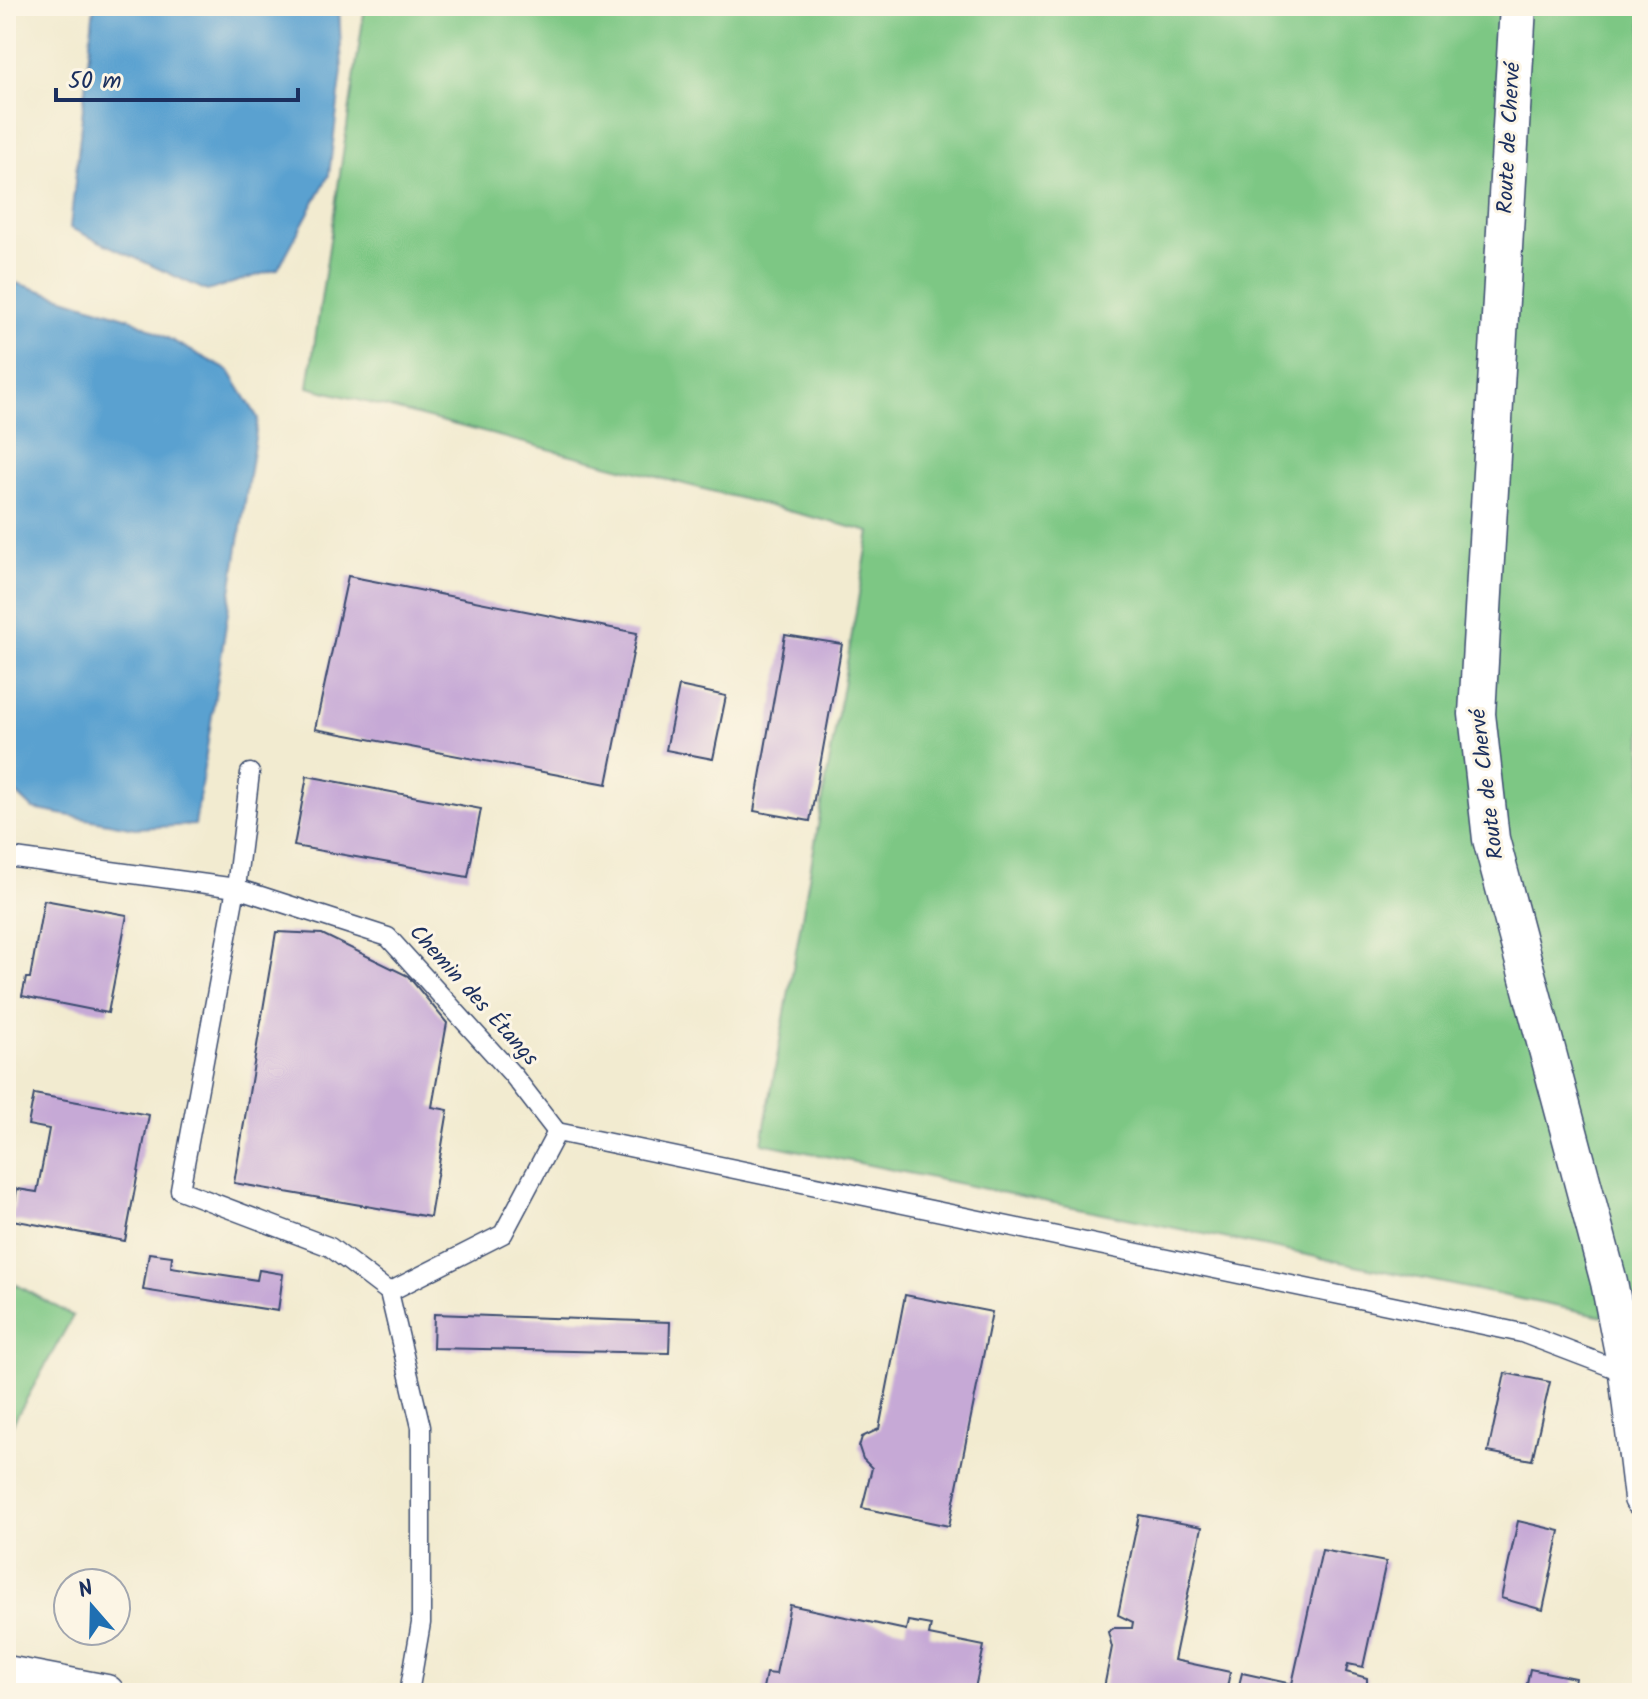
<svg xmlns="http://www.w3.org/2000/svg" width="1648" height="1699" font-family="Kalam,sans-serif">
<rect width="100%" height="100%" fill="#fcf5e5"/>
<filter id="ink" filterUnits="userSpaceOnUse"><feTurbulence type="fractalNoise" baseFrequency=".0125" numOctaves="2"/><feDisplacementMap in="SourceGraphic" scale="16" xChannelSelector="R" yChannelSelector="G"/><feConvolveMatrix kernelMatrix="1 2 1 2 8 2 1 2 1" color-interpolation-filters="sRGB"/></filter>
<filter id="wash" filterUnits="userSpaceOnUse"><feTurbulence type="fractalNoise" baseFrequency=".006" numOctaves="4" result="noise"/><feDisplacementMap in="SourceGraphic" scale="32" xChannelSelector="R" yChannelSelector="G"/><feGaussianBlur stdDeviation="1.8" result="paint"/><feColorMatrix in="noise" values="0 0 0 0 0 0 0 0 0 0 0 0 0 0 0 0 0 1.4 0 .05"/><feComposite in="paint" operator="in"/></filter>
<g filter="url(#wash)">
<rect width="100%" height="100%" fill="#f2ebd0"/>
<g fill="#7dc784" stroke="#4c7b71" stroke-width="2">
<path d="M365,6H1642V1324L762,1143L870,532L308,387Z"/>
<path d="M6,1279L73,1316L12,1425L6,1422Z"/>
</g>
<g fill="#5aa1d0" stroke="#3a6897" stroke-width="2">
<path d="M94,6H339L342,71L329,175L278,269L207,291L70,228Z"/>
<path d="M16,283L132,319L229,371L258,418L195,825L135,828L33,809L6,783V294Z"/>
</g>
<g id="blocks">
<g fill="#c6a9d6">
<path d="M348,576L637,633L607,784L315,729Z"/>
<path d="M785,635L842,644L810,821L754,811Z"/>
<path d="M679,686L726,696L713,759L666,750Z"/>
<path d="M307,776L481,809L468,877L294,846Z"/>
<path d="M44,900L127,915L108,1013L22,996L26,978H30Z"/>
<path d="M276,932L322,934L408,976L447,1023L432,1107L448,1110L430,1217L234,1183Z"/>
<path d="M34,1094L149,1115L125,1241L12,1220L17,1189L37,1192L45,1151L49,1129L28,1125Z"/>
<path d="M149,1253L172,1256L171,1267L257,1280L259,1270L283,1274L278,1311L143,1290Z"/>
<path d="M905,1295L992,1312L949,1526L862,1508L872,1468L863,1459L859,1447L862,1437L879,1429Z"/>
<path d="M434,1314L670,1322L669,1353L433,1348Z"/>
<path d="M1505,1373L1550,1382L1532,1460L1488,1452Z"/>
<path d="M1139,1515L1202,1527L1174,1660L1230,1672L1226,1693H1103L1112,1647L1108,1632L1114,1628H1132L1133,1622L1118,1615Z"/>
<path d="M1518,1521L1560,1531L1543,1610L1501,1598Z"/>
<path d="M1322,1550L1386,1562L1363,1667L1348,1664L1346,1672L1367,1678V1685L1358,1693H1237L1242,1673L1292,1684Z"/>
<path d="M790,1605L906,1630L908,1621L931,1625L929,1635L984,1646L974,1693H762L766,1673L776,1674Z"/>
<path d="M1530,1669L1575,1678L1572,1693H1525Z"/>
</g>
</g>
</g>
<g filter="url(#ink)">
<use href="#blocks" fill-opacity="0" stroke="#3b4b6f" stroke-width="2"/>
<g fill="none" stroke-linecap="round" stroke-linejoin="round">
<g stroke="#3b4b6f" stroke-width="21">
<g id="service">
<path d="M250,773L236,888L180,1190L330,1247L389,1292"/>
<path d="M6,852L15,858L236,888L388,937L513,1075L557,1132"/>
<path d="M557,1132L1522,1333L1627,1373"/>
<path d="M1618,1326L1642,1306"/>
<path d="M409,1693L421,1623V1427L389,1292L503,1234L557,1132"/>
</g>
</g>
<g stroke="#3b4b6f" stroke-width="39">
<g id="minor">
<path d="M1518,6L1477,714L1491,839L1609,1282L1627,1373L1642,1498"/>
<path d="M6,1674L106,1693"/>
</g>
</g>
<use href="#service" stroke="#fff" stroke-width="18"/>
<use href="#minor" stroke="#fff" stroke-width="36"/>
</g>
</g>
<g text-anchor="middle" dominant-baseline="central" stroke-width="6" stroke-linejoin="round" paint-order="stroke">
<g font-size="22" fill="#1b2f5e" stroke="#fcf5e5">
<text transform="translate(1510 138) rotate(-87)">Route de Chervé</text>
<text transform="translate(1488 784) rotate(-97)">Route de Chervé</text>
<text transform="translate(473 996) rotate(48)">Chemin des Étangs</text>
</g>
</g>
<rect width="1648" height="1699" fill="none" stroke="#fcf5e5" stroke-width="32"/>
<g transform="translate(92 1607) rotate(340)"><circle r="38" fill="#fcf5e5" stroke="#a2a6af" stroke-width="2"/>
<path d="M0-6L14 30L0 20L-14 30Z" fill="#1f6fb2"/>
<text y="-12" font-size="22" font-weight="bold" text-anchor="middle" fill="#1b2f5e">N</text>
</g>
<path d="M56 88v12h242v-12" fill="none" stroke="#1b2f5e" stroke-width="4"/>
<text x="68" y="88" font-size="24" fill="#1b2f5e" stroke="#fcf5e5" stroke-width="6" paint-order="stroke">50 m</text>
</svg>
